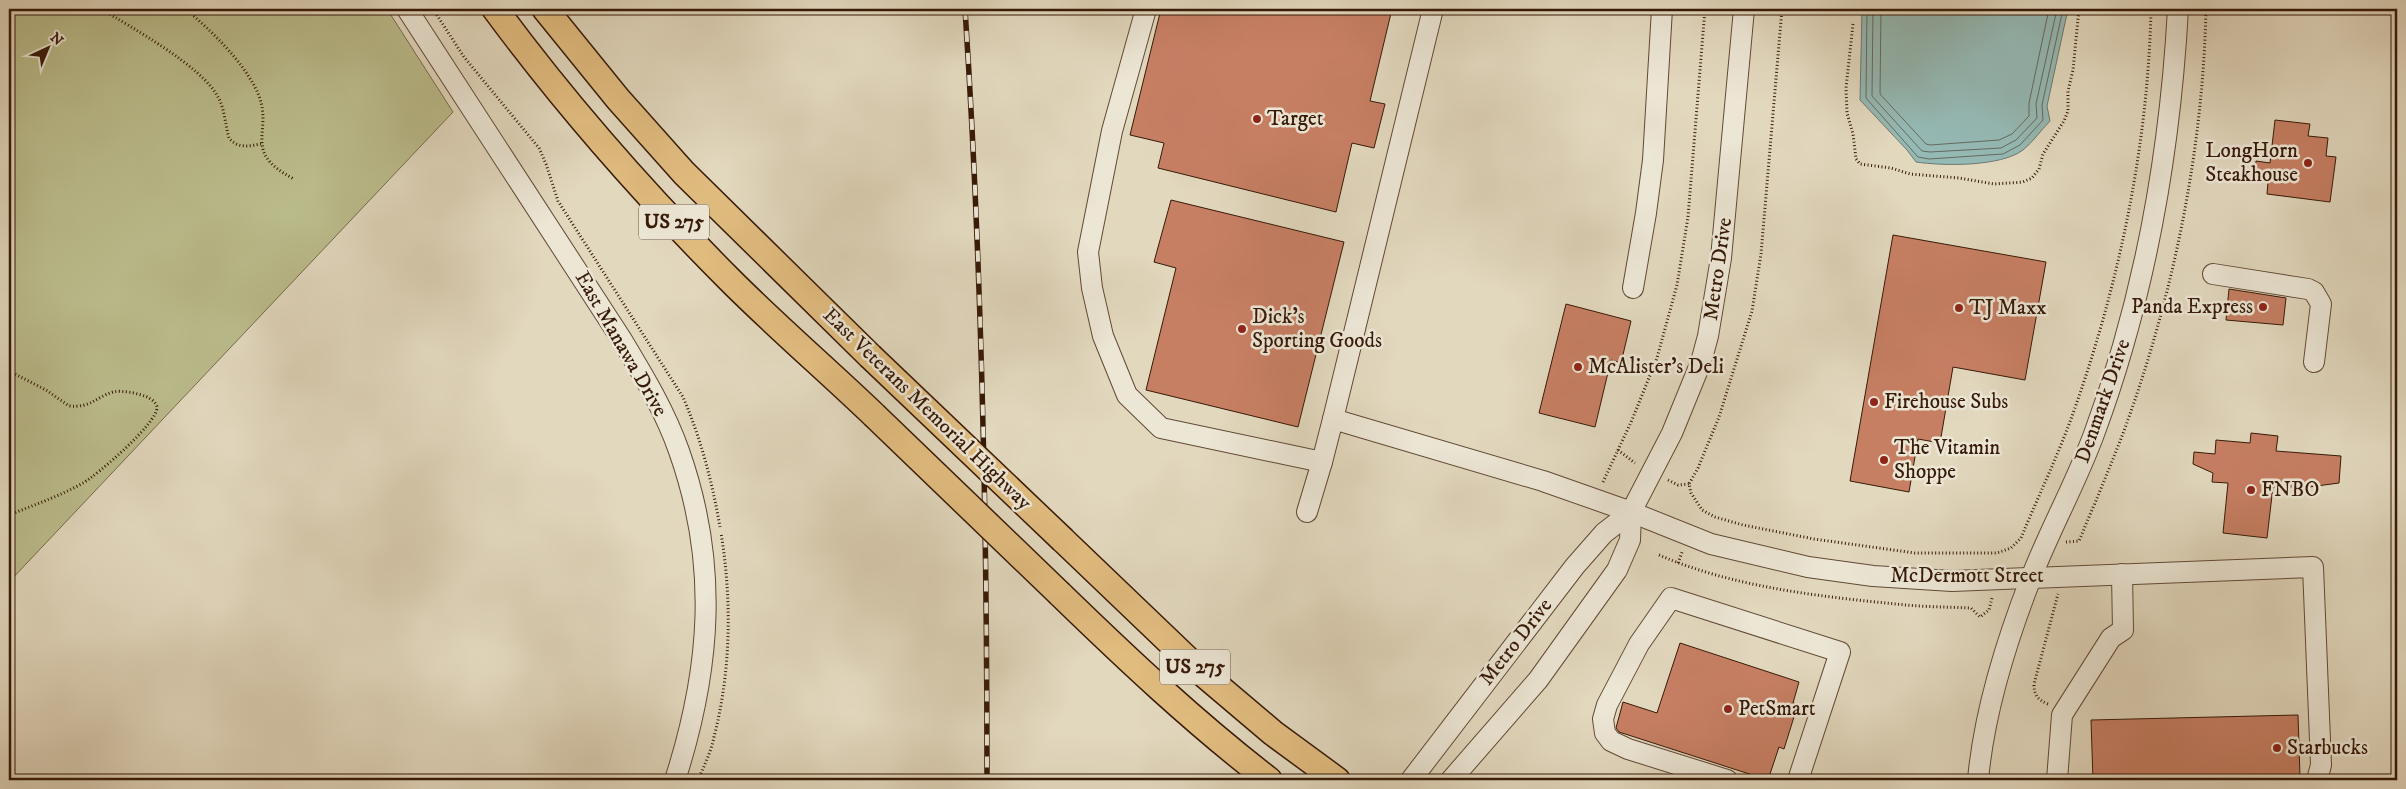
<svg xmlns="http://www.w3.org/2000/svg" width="2406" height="789" font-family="'IM FELL DW Pica',serif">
<rect width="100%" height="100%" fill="#e2d8be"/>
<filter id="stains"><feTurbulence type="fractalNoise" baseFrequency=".004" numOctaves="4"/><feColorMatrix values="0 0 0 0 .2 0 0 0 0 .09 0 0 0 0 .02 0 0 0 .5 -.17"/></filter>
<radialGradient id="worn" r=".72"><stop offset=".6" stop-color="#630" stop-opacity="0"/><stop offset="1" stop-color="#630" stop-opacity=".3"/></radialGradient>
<path fill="#bbbc8c" stroke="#786a4a" d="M9,9H387L453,112L9,582Z"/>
<path fill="#95b9b4" stroke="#6f796f" d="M1862,9H2068L2047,106L2050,121C2041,130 2033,142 2023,150C2000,167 1943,166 1916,162L1907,150L1860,100Z"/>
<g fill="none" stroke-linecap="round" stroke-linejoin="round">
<g stroke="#66695e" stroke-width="1">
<path d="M1867,9L1866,98L1918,157L1929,159L2003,154L2020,145L2043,120L2042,105L2063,9"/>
<path d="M1873,9L1872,96L1922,151L1930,152L2001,148L2016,140L2037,118L2036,104L2057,9"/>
<path d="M1881,9L1880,94L1926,144L1930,145L1999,140L2012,134L2029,116V103L2049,9"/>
</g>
</g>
<g fill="#c77f64" stroke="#361907">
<path d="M1161,9H1392L1370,101L1385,104L1374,148L1352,143L1336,212L1158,168L1164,143L1130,135Z"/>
<path d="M2275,120L2310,124L2308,136L2328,138L2326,156L2336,157L2330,202L2267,194L2268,182L2254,180L2256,161L2270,163Z"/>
<path d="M1171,200L1344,242L1298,427L1146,390L1176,268L1154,262Z"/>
<path d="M1893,235L2046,262L2025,380L1953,367L1940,443L1918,439L1909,492L1850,481Z"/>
<path d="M2229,289L2286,298L2283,325L2226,320Z"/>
<path d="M1566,304L1631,321L1621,363L1611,360L1595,427L1539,413Z"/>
<path d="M2251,433L2278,436L2276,451L2341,456L2339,483L2309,487H2273L2267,538L2223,533L2228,483L2212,482L2213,473L2193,464L2194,452L2215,454L2216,440L2250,443Z"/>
<path d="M1680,643L1799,682L1793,703L1798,704L1784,749L1779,747L1768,780L1619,732L1616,728L1623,702L1657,713Z"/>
<path d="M2298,715L2300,777L2093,780L2091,720Z"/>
</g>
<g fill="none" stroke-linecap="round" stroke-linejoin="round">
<g stroke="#614935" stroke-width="22">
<g id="minor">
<path d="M407,9L622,340C643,375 665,411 679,451C719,564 711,668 675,780"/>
<path d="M1146,9L1112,131L1088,252L1092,288L1103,336L1127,395L1161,428L1322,462L1333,419L1543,481L1631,512L1711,544L1808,567L1873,576L1952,581L2313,567L2321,765L2317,780"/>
<path d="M2213,274L2308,289L2314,292L2321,304L2314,362"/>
<path d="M1633,288L1646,213L1653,160L1662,9"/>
<path d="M1333,419L1433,9"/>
<path d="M1307,512L1322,462"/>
<path d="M1411,780L1575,566L1604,533L1631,512L1672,433L1701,362L1708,336L1721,258L1744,9"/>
<path d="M1451,780L1538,680L1617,570L1630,540L1631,512"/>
<path d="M1727,780L1628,749L1611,741L1605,733L1603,719L1607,705L1639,644L1671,598L1840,652L1798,780"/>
<path d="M1978,780C1984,712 2006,642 2031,578C2050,529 2076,483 2094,434C2145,297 2170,154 2178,9"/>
<path d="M2057,780L2062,715L2111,638L2123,630L2122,574"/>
</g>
</g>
<g stroke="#361907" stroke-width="28">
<g id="major">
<path d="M495,9C566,105 646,196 731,281C777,327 827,370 874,415"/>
<path d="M545,9L618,99L684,173L870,356"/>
<path d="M1063,540L1201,672L1273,733L1337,780"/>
<path d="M1060,594C1127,659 1195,723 1269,780"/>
</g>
</g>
<g stroke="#361907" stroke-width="3" stroke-dasharray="1 2.5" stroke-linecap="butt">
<path d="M101,9C131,27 203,67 218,97C225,109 225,125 229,138C238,149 249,146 261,144"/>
<path d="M186,9C212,32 240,58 256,89C277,131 238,150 294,179"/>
<path d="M433,9L464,57L539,148L546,164L558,201L683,397C701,439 712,481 720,527"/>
<path d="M1782,9L1761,254L1752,311L1719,417L1698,468L1689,484L1691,493L1702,510L1715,517L1743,525L1814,539L1915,553H1997L2011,548L2021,538C2037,499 2056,460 2071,419C2118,289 2148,148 2151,9"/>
<path d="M1853,24L1846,88L1847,113L1853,134L1856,159L1860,164L1891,168L1910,174L1959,178L1994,184L2023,182L2032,178L2039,169L2043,154L2064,121L2068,111V91L2073,70L2079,9"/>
<path d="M9,371L46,390L69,406C91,408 96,397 113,392C122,390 137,393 147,397C151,399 156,402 157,407C158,423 97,475 83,483C60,496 34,505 9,515"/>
<path d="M1618,450L1635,463"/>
<path d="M1668,480L1678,485L1689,484"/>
<path d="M1603,482L1632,420L1657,358L1677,285L1688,217L1705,9"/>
<path d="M2066,542L2079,541C2096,500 2114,459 2129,417C2175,287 2203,147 2206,9"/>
<path d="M1659,555C1735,588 1824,597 1906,605C1927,607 1949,607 1971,608L1980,617L1989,610L1992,598"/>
<path d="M1678,563L1682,552"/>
<path d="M2048,704C2038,700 2034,695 2034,684L2058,594"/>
<path d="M698,780C704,766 711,752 714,737C731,671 732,600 721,533"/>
</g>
<use href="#minor" stroke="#ece6d5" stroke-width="20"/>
<use href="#major" stroke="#e1bc7f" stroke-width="25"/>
<g stroke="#361907" stroke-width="5.5">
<path id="rail" d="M965,9C982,266 987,523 987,780"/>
</g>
<use href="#rail" stroke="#ece6d5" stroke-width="4" stroke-dasharray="11" stroke-linecap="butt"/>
<g stroke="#361907" stroke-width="28" stroke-linecap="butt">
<g id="major-bridge">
<path d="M870,356L1063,540"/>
<path d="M874,415L1060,594"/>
</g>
</g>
<use href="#major-bridge" stroke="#e1bc7f" stroke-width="25"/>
</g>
<g fill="#8f2418" stroke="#ece6d5" stroke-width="2">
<circle cx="1257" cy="119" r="5"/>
<circle cx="2308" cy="163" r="5"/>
<circle cx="2263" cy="307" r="5"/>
<circle cx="1959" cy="308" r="5"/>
<circle cx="1242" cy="329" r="5"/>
<circle cx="1578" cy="367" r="5"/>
<circle cx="1874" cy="402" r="5"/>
<circle cx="1884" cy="460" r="5"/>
<circle cx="2251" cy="490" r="5"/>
<circle cx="1728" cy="709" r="5"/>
<circle cx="2277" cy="748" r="5"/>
</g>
<g text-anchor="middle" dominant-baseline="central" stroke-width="5" stroke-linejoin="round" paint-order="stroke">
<g fill="#ece6d5" stroke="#6d5645" stroke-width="1">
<rect x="639" y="204.5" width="70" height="35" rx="4"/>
<rect x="1160" y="649.5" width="70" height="35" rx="4"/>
</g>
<g font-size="20" font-weight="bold" fill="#361907">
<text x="674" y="222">US 275</text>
<text x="1195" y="667">US 275</text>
</g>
<g font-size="21" fill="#361907" stroke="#ece6d5" text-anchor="start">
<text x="1267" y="119">Target</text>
<text x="2298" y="151" text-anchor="end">LongHorn<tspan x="2298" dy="24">Steakhouse</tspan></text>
<text x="2253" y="307" text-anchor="end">Panda Express</text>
<text x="1969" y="308">TJ Maxx</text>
<text x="1252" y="317">Dick's<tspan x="1252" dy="24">Sporting Goods</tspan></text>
<text x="1588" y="367">McAlister's Deli</text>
<text x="1884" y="402">Firehouse Subs</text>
<text x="1894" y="448">The Vitamin<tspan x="1894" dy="24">Shoppe</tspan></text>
<text x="2261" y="490">FNBO</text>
<text x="1738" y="709">PetSmart</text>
<text x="2287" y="748">Starbucks</text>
</g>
<g font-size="21" fill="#361907" stroke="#ece6d5">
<text transform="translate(1718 269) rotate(-82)">Metro Drive</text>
<text transform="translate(621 344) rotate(60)">East Manawa Drive</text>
<text transform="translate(2103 401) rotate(-71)">Denmark Drive</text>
<text transform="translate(927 409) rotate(44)">East Veterans Memorial Highway</text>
<text x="1967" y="576">McDermott Street</text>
<text transform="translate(1516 642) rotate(-52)">Metro Drive</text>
</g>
</g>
<rect width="2406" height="789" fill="none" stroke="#e2d8be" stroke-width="30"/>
<rect x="10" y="10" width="2386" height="769" fill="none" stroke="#361907" stroke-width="2.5"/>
<rect x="15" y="15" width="2376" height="759" fill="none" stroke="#361907"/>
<g transform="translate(48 48) rotate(44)" stroke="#ece6d5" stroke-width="4" paint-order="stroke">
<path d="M0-4L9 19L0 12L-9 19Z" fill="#361907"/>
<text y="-8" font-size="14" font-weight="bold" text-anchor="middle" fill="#361907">N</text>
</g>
<rect width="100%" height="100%" filter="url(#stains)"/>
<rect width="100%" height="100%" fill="url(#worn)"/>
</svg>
